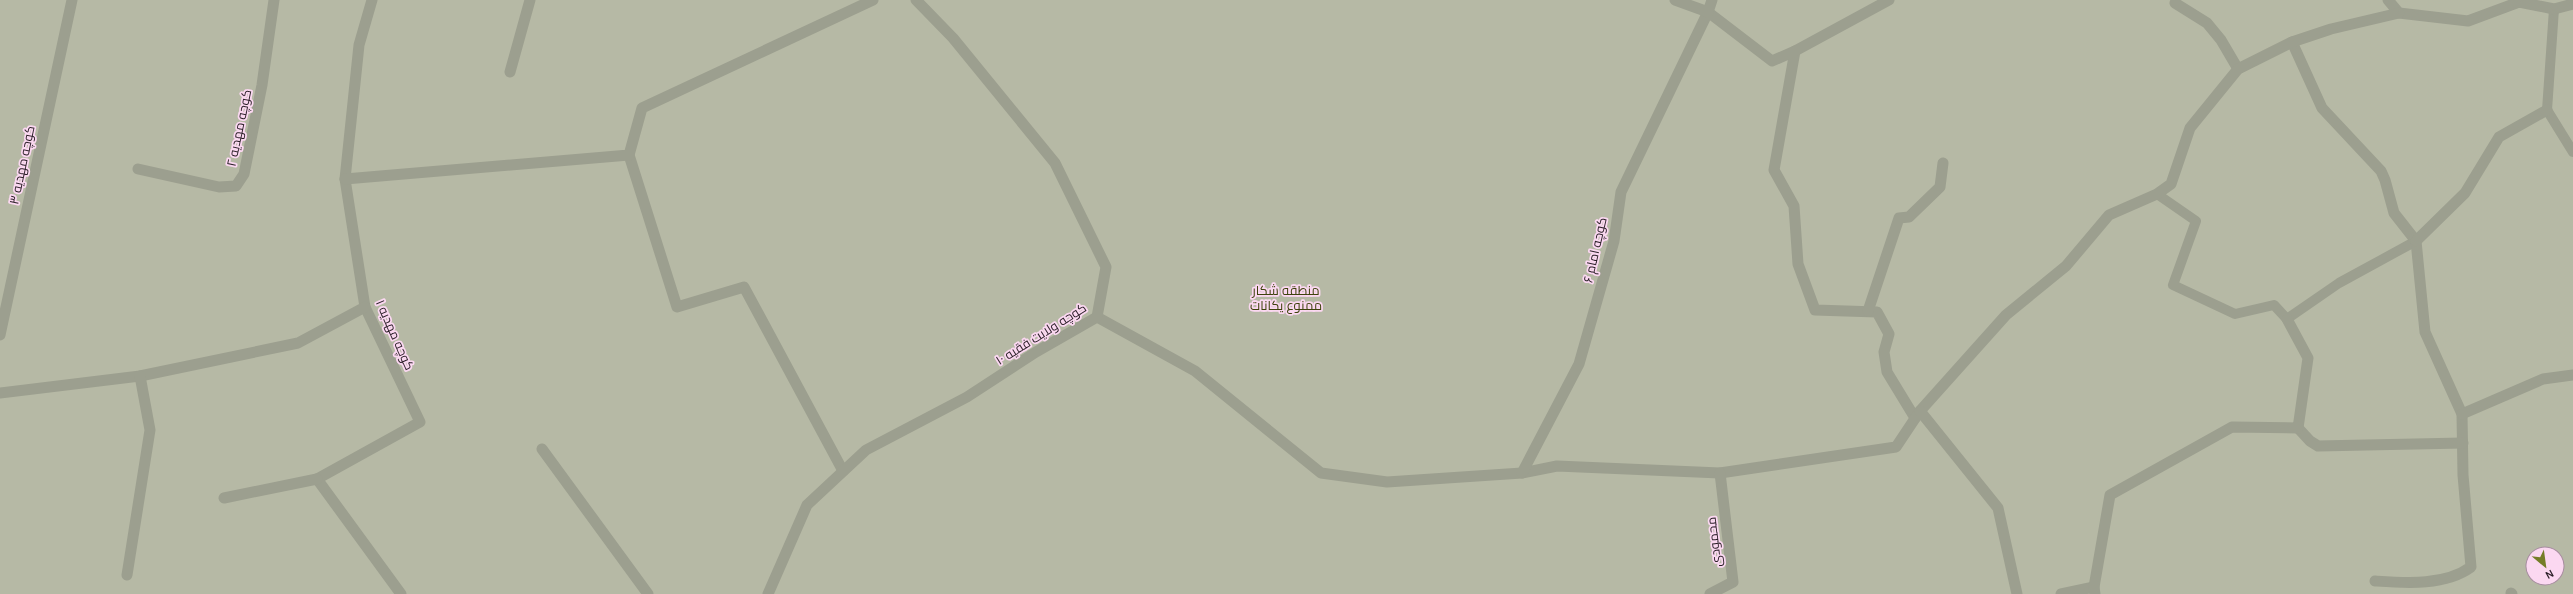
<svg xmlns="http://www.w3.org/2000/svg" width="2573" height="594" font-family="Karla,Cairo,sans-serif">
<rect width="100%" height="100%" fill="#fbd8f1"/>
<path fill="#b6b9a5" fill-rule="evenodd" d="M0,0H2573V594H0ZM2533,554H2557V578H2533Z"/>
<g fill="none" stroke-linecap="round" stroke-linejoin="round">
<g stroke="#9c9f8f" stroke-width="10">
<path d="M2554,9L2547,110L2573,152"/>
<path d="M2157,194L2196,221L2173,285L2235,314L2274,305L2287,319L2339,283L2416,241"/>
</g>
<g stroke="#9c9f8f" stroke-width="11">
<path d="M372,0L359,45L345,179L365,307L420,422L317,479L401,594"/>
<path d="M2388,0L2399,13L2468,21L2519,2L2554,9L2573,4"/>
<path d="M2175,3L2207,23L2221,40L2238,69"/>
<path d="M2292,42L2322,108L2381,171L2385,180L2394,213L2416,241L2425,332L2462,414L2463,475L2471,567C2445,586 2406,583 2375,581"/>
<path d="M1795,51L1774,170L1794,206L1798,264L1815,310L1877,312L1889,334L1884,352L1887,372L1915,418"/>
<path d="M510,72L530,0"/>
<path d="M629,155L677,307L744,287L843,471"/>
<path d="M138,169L219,187L236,186L244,174L262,85L274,0"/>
<path d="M345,179L629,155L642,108L873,0"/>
<path d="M2416,241L2465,193L2499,137L2547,110"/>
<path d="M1868,311L1899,218L1909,217L1940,187L1943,163"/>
<path d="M1097,317L1195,371L1321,473L1387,482L1522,473L1557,466L1720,473L1896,447L1920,411L2006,315L2066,266L2109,215L2157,194L2171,184L2190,128L2238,69L2292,42L2331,29L2399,13"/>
<path d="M0,335L72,0"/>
<path d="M0,393L140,376L298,343L365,307"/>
<path d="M1920,411L1998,508L2017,594"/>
<path d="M2462,414L2543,379L2573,375"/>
<path d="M2298,428L2310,441L2318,446L2463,443"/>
<path d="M542,449L648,594"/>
<path d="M1522,473L1579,364L1614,241L1621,192L1708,12L1772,61L1795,51L1889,0"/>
<path d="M224,498L317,479"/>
<path d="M127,575L150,430L140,376"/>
<path d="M2511,593L2512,594"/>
<path d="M768,594L807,505L866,450L967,397L1036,352L1097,317L1106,267L1055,163L953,38L916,0"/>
<path d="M1710,594L1733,582L1720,473"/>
<path d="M2061,594L2094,587"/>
<path d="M2095,594L2094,587L2110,495L2232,427L2298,428L2308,358L2287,319"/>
</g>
<path stroke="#9c9f8f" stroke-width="11" d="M1675,0L1708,12L1712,0"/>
</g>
<g text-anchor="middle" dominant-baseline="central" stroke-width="3.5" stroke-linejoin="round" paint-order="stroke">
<g font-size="13" fill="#291d26" stroke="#fbd8f1">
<text transform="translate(239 128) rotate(-78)">کوچه مهدیه ۲</text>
<text transform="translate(22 165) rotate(-78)">کوچه مهدیه ۳</text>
<text transform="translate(1595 250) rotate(-77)">کوچه امام ۶</text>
<text transform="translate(1041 334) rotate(-32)">کوچه ولایت فقیه ۱۰</text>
<text transform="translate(395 335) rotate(66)">کوچه مهدیه ۱</text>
<text transform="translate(1714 542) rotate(-97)">محمودی</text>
</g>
<g font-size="13" fill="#3d420b" stroke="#fbd8f1">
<text x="1286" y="290">منطقه شکار<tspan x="1286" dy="15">ممنوع یکانات</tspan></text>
</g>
</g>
<g transform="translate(2545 566) rotate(151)"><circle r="19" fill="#fbd8f1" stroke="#a78da0"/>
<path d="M0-3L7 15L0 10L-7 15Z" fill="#757d28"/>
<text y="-6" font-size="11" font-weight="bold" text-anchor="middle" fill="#291d26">N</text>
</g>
</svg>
